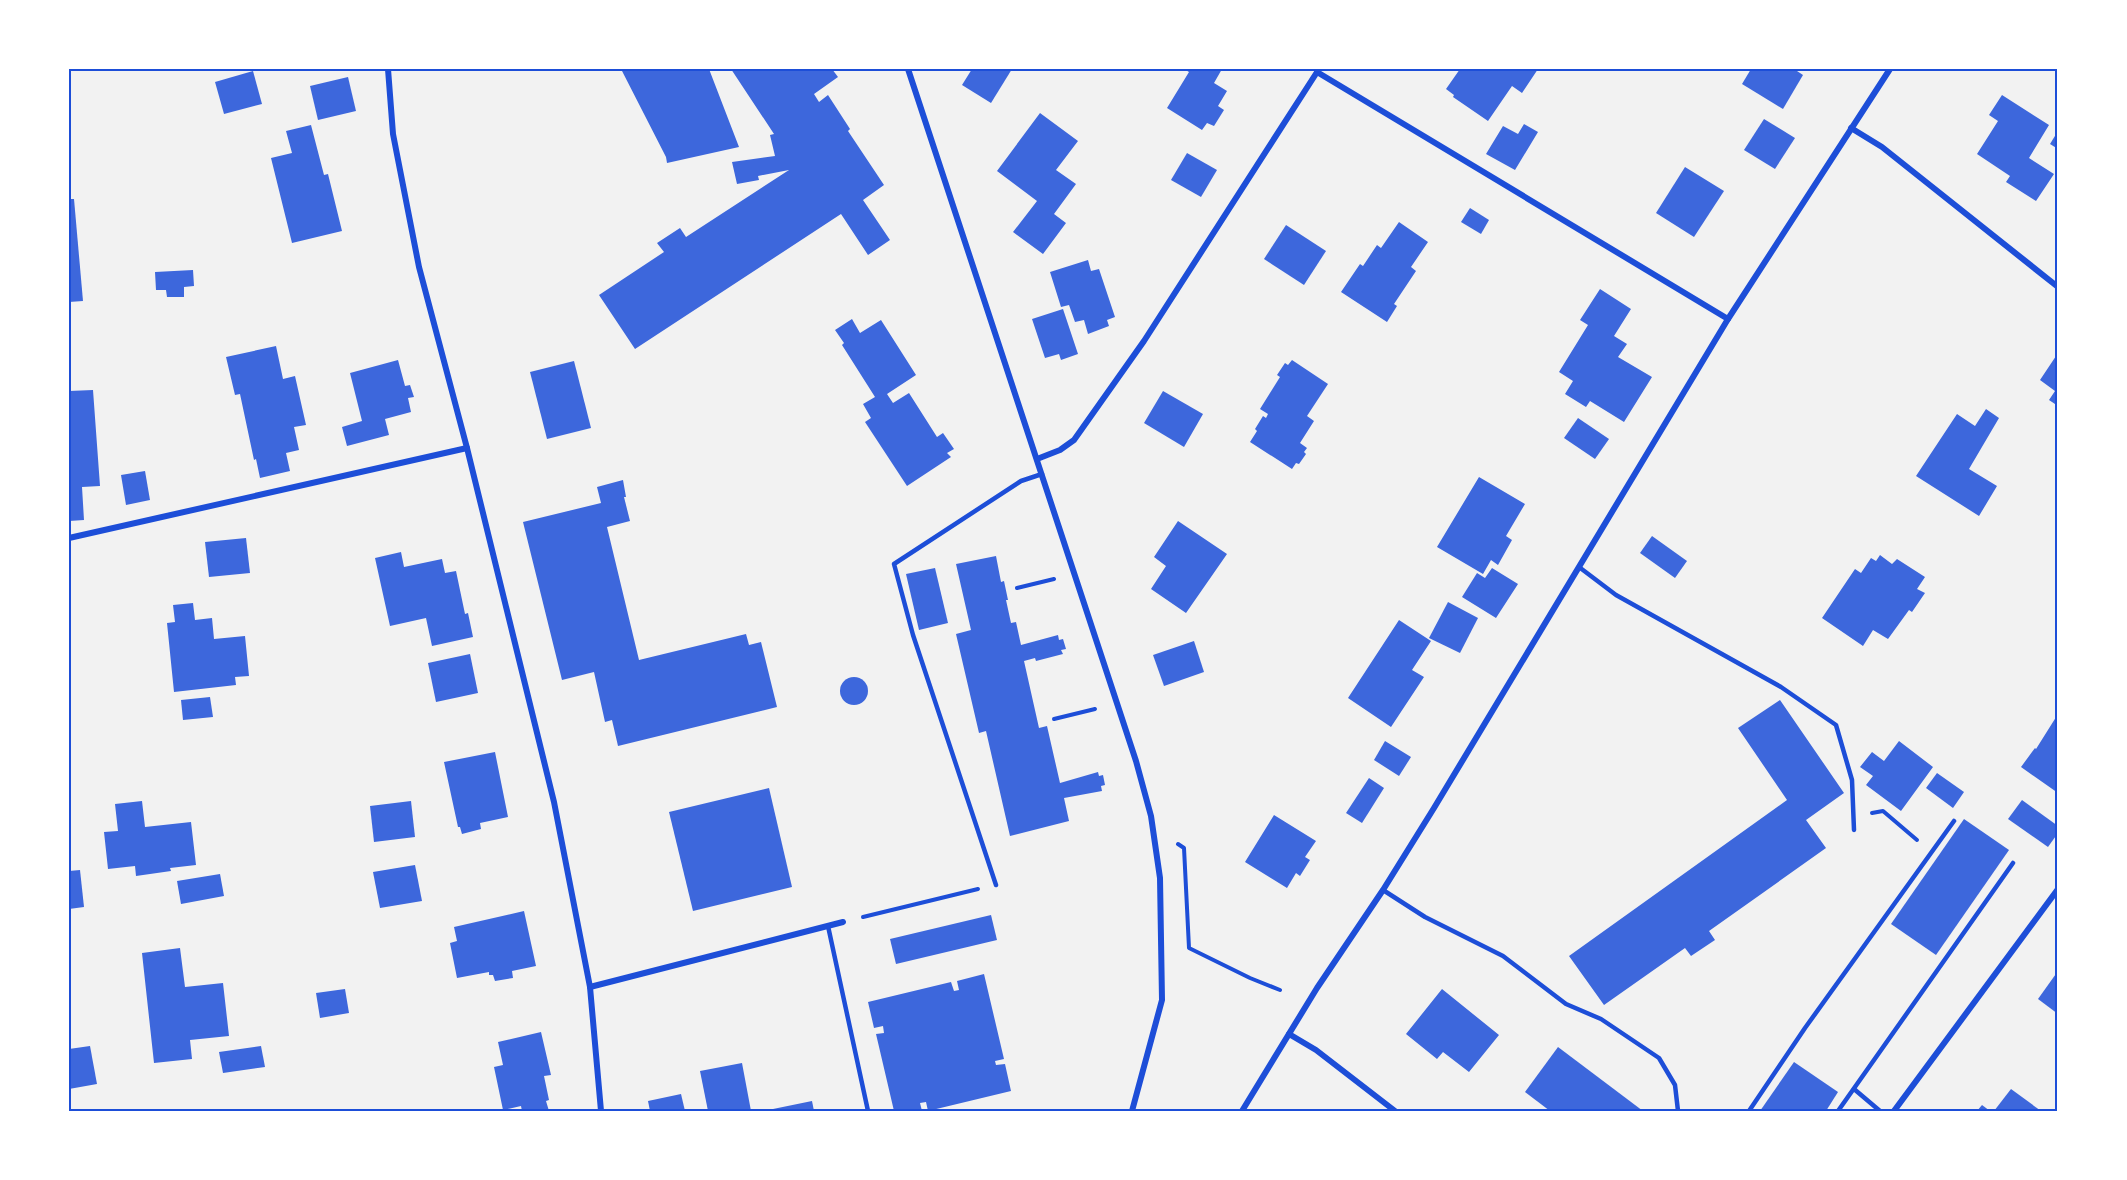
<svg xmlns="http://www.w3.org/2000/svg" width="2127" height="1180" font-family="Jost,sans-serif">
<rect width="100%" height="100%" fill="#f2f2f2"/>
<g fill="#3d67dc">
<path d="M621,69H709L739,147L667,163L666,157Z"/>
<path d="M731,69H832L838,77L814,94L819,102L828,95L850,129L848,131L884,185L863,200L890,240L868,255L841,214L635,349L599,295L664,252L657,243L680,228L686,237L789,170L758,176L759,180L737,184L732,162L775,156L770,135L774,134Z"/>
<path d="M972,69H1012L991,103L962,85Z"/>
<path d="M1184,69H1222L1214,83L1227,91L1218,106L1224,110L1214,126L1207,123L1202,130L1167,108L1189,72Z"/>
<path d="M1460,69H1538L1522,93L1512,86L1488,121L1453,97L1454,95L1446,89Z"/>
<path d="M1751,69H1794L1803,75L1783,109L1742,84Z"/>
<path d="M253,71L262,104L224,114L215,82Z"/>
<path d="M348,77L356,111L318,120L310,86Z"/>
<path d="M2002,95L2049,125L2029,158L2054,174L2036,201L2006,182L2010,176L1977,154L1998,121L1989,115Z"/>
<path d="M1040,113L1078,141L1056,170L1076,184L1054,214L1066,223L1043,254L1013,232L1037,201L997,171Z"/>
<path d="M1764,119L1795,138L1775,169L1744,150Z"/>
<path d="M1524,124L1538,132L1515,170L1486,154L1503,126L1518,134Z"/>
<path d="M311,125L324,175L328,174L342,231L292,243L271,158L292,153L286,131Z"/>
<path d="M2058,131V149L2050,144Z"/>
<path d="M1187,153L1217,170L1201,197L1171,180Z"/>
<path d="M1685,167L1724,191L1694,237L1656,213Z"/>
<path d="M69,199H74L83,301L69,302Z"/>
<path d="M1470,208L1489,220L1481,234L1461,222Z"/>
<path d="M1399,222L1428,242L1411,267L1416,271L1394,304L1397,306L1387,322L1341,292L1360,264L1363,266L1377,245L1381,248Z"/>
<path d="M1286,225L1326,251L1304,285L1264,259Z"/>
<path d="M1088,260L1091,271L1099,269L1115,317L1107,320L1109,326L1088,334L1084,320L1075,322L1069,305L1061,307L1050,272Z"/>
<path d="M193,270L194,286L184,287V297H167L166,290H156L155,272Z"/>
<path d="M1600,289L1631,309L1614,336L1627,344L1618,357L1652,377L1624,422L1590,401L1586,407L1565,394L1573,381L1559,372L1588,325L1580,320Z"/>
<path d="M1063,309L1078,354L1061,360L1059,354L1045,358L1032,319Z"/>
<path d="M852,319L860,333L881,320L916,375L887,394L893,403L909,393L937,437L943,433L954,449L947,453L951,457L907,486L865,422L871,418L863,404L875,397L842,345L844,343L835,330Z"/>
<path d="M276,346L283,379L295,376L306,425L294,427L299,450L286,453L290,471L260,478L256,459L254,460L240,394L235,395L226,357Z"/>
<path d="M2058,353V406L2049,400L2055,391L2040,380Z"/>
<path d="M398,360L405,386L410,385L414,397L408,398L411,412L385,419L389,435L347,446L342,427L362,421L350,373Z"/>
<path d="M1292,360L1328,384L1307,416L1314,421L1300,443L1307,448L1304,452L1306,454L1299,464L1296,463L1292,469L1250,442L1257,431L1255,429L1263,416L1266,418L1268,414L1260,409L1280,377L1277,375L1285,363L1288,365Z"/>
<path d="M574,361L591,428L547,439L530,372Z"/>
<path d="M93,390L100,486L82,487L84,520L69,521V391Z"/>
<path d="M1163,391L1203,414L1184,447L1144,423Z"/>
<path d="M1986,409L1999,418L1969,469L1997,486L1979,516L1916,476L1957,414L1975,426Z"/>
<path d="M1578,418L1609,439L1595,459L1564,438Z"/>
<path d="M145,471L150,500L126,505L121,475Z"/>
<path d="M1479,477L1525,504L1506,536L1512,540L1498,565L1491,560L1483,574L1437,547Z"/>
<path d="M623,480L626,497H624L630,521L607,527L639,660L746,634L749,645L761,642L777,707L618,746L612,720L605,722L594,672L562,680L523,522L601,503L597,487Z"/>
<path d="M1178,521L1227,554L1186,613L1151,589L1166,566L1154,557Z"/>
<path d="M1652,536L1687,561L1675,578L1640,553Z"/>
<path d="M246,538L250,573L209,577L205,542Z"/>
<path d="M401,552L404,567L442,559L445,573L456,571L465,614L468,613L473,637L432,646L426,618L390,626L375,558Z"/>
<path d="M1880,555L1892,564L1897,559L1925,577L1917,589L1925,593L1912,612L1909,610L1888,639L1873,630L1863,646L1822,618L1855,569L1861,573L1871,558L1876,561Z"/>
<path d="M996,556L1001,582L1004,581L1008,600H1006L1011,623L1016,622L1021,645L1058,635L1059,640L1063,639L1066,649L1061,650L1063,654L1036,661L1035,658L1024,661L1039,728L1047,726L1060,783L1098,772L1099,776L1103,775L1105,785L1101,786L1102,791L1064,798L1069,821L1010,836L986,731L979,733L956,634L971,630L956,564Z"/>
<path d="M935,568L948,623L919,630L906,574Z"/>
<path d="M1492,568L1518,584L1496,618L1462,597L1477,573L1485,578Z"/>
<path d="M1448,602L1478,618L1460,653L1429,638Z"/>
<path d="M193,603L195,620L212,618L214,639L245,636L249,676L235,677L236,685L174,692L167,623L175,622L173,605Z"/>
<path d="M1399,620L1431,641L1412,670L1424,677L1391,727L1348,698Z"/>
<path d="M1194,641L1204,672L1164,686L1153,655Z"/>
<path d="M470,654L478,693L436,702L428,663Z"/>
<circle cx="854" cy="691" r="14"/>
<path d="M210,697L213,717L183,720L181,700Z"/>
<path d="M1780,700L1844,793L1806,820L1826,848L1709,931L1715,940L1691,956L1685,948L1604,1005L1569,956L1787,800L1738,728Z"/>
<path d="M2058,714V793L2021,767L2035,748L2036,749Z"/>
<path d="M1385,741L1411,757L1399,776L1374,760Z"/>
<path d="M1899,741L1933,767L1901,811L1866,785L1873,776L1860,767L1872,752L1884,761Z"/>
<path d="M495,752L508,817L480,823L481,829L462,834L460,827H458L444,762Z"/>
<path d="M1937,773L1964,792L1953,808L1926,788Z"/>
<path d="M1369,778L1384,788L1362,823L1346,813Z"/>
<path d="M769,788L792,887L693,911L669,812Z"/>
<path d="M2022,800L2058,826V833L2048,847L2008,819Z"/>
<path d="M142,801L145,827L191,822L196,865L170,868L171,871L136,876L135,866L108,869L104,832L118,831L115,804Z"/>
<path d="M411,801L415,837L374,842L370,806Z"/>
<path d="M1274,815L1316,841L1305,857L1310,860L1300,876L1296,873L1287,888L1245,862Z"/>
<path d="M1964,819L2009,850L1936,955L1891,924Z"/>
<path d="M415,865L422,901L380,908L373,872Z"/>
<path d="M80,870L84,907L69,909V871Z"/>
<path d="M220,874L224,896L181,904L177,881Z"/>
<path d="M524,911L536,966L512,971L513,978L495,981L493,975H489V972L457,978L450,943L457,941L454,927Z"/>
<path d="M991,915L997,940L896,964L890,939Z"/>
<path d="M180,948L185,987L223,983L229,1036L190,1040L192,1059L154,1063L142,953Z"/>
<path d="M2058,971V1014L2038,999Z"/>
<path d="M984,974L1004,1059L995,1061L996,1065L1005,1064L1011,1091L928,1111L926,1102L920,1103L922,1111H894L876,1034L884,1033L883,1026L874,1028L868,1002L951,982L954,991L959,990L957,981Z"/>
<path d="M345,989L349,1013L320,1018L316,993Z"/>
<path d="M1442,989L1499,1035L1469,1072L1443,1052L1437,1059L1406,1034Z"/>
<path d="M541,1032L551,1075L544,1076L549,1100L546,1101L549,1111H522L521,1106L503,1110L494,1067L503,1065L498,1042Z"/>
<path d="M90,1046L97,1084L69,1089V1049Z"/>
<path d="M261,1046L265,1067L223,1073L219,1052Z"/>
<path d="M1558,1047L1643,1111H1550L1525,1092Z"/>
<path d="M1794,1062L1838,1092L1826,1111H1760Z"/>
<path d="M742,1063L751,1111H708L700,1071Z"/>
<path d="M2011,1089L2041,1111H1994Z"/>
<path d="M681,1094L685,1111H650L648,1101Z"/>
<path d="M812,1101L814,1111H773V1109Z"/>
<path d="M1982,1105L1990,1111H1977Z"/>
</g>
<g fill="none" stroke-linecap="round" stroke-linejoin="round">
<g stroke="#1d4ed8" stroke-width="4">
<path d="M1017,588L1054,579"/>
<path d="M1054,719L1095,709"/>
<path d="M1872,813L1883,811L1917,840"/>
<path d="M1178,844L1184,848L1189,948L1250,978L1280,990"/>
<path d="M863,917L978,889"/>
</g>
<g stroke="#1d4ed8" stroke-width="4.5">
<path d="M1579,567L1616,595L1781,687L1836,725L1852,780L1854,830"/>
<path d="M996,885L913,635L894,564L1021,481L1042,474"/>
<path d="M1383,890L1425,917L1503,956L1566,1004L1601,1019L1659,1058L1675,1085L1678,1111"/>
<path d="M828,926L868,1111"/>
<path d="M1854,1089L1880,1111"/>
<path d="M1749,1111L1805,1028L1954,821"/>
<path d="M1838,1111L2013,863"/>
</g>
<g stroke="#1d4ed8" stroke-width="6">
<path d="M388,69L393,134L419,267L467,448L554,802L590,987L601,1111"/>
<path d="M908,69L1136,761L1151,816L1160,878L1162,1000L1132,1111"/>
<path d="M1317,72L1728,319"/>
<path d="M1851,128L1882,147L2058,287"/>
<path d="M1037,459L1060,450L1074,440L1144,341L1319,69"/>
<path d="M69,538L467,448"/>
<path d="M590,987L843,922"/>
<path d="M1289,1034L1316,1050L1395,1111"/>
<path d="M1242,1111L1317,988L1383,890L1434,808L1728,319L1890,69"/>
<path d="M1894,1111L2058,889"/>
</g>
</g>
<rect width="2127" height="1180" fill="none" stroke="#ffffff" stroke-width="141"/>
<rect x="70" y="70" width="1986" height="1040" fill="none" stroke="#1d4ed8" stroke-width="2"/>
</svg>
